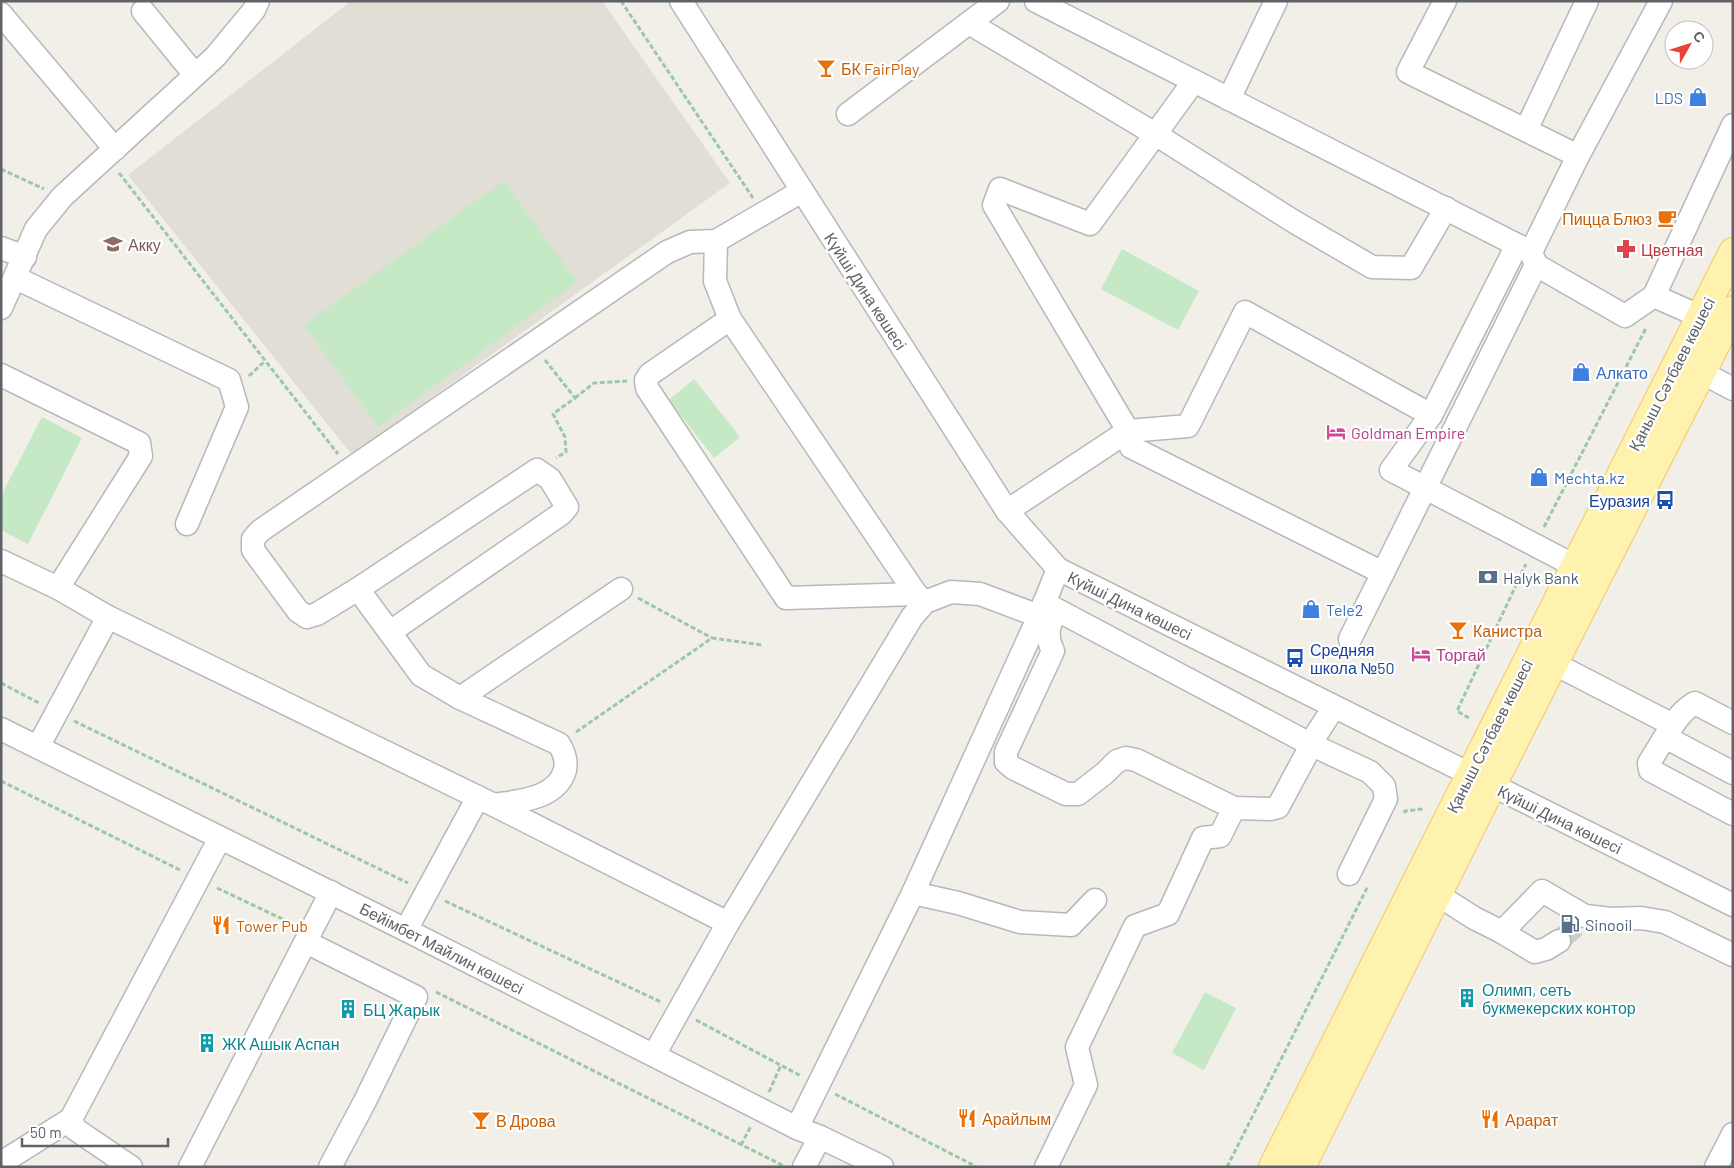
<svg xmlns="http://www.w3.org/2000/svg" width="1734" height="1168" font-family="Barlow,sans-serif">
<rect width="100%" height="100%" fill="#f1efe8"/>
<path fill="#e1ded6" d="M351,1H602L730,183L352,455L128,175Z"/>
<g fill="#c5e8c5">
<path d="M504,181L577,282L378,427L304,325Z"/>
<path d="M1122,249L1199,291L1178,330L1101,289Z"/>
<path d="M694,379L740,437L714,458L669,400Z"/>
<path d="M42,417L82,438L28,544L1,530V496Z"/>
<path d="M1205,992L1236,1008L1204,1070L1172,1053Z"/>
</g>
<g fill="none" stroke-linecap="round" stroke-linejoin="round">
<path stroke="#ccccc8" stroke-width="22" stroke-dasharray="22 11" stroke-linecap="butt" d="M1559,941L1577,925"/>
<g stroke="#b5b8bc" stroke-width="25">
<g id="minor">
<path d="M681,1L1007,511L1058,569L1733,905"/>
<path d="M1036,1L1531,252L1536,265L1625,316L1654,296L1715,323"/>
<path d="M1445,1L1408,72L1578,156"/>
<path d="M143,11L195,75"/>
<path d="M1,14L115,149"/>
<path d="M969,23L1155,134L1293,221L1372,267L1411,268L1446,208"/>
<path d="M1229,99L1276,1"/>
<path d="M848,114L998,1"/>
<path d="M1526,130L1587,1"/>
<path d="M716,241L715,281L730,319L916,594L924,601"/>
<path d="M1517,245L1431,415L1391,470L1575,566"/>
<path d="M1,248L25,257"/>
<path d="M1531,252L1578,156L1661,1"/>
<path d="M16,278L229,380L237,407L187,524"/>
<path d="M1654,296L1733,125"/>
<path d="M1,308L36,229L62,197L215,57L254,10L258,1"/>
<path d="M730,319L650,374L646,380L647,388L786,598L916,594"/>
<path d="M1701,372L1733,389"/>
<path d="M1,375L139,443L141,456L58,588"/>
<path d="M1007,511L1128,431L994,205L1000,189L1090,224L1194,81"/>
<path d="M1,561L58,588L108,617L494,805L728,923"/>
<path d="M1383,573L1131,447L1128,431L1188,426L1245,312L1431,415"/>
<path d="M358,589L421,675L460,698L559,744C564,752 567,760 565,770C557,799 519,801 494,805"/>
<path d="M1044,603L1310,744L1370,772L1384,786L1386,799L1349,874"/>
<path d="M390,632L561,514L567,507L550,479L537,470L358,589L317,614L307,617L298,611L253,550V539L260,531L667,252L690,242L716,241L802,191"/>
<path d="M1350,639L1536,265"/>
<path d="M1553,663L1673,725"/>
<path d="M460,698L621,589"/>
<path d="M1733,723L1695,703C1682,710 1673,724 1665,737L1733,773"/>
<path d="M1,729L406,930L797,1128L820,1137L882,1167"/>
<path d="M1665,737L1649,763L1650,770L1733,814"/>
<path d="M38,747L108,617"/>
<path d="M1234,808L1270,809L1278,807L1306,755L1310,744L1334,707"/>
<path d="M1424,886L1474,918L1502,932L1542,891L1585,916L1611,919L1641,918L1665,922L1733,955"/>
<path d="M913,893L958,903L1020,922L1071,925L1095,900"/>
<path d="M406,930L478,797"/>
<path d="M1502,932L1535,952L1546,949L1559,941"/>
<path d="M306,942L416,997L364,1103L330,1167"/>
<path d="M654,1055L728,923L912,617L925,602L951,592L980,594L1039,616"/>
<path d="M797,1128L913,893L1039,616L1058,569"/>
<path d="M1,1163L71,1119"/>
<path d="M131,1167L75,1129L71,1119L220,838"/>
<path d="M190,1167L331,892"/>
<path d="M804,1167L820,1137"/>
<path d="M1046,1167L1086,1085L1077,1047L1135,926L1168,914L1203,838L1220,836L1234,808L1136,760L1126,758L1117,761L1105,773L1078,794H1066L1013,768L1006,762V752L1053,651C1045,635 1049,625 1056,610"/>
<path d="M1716,1167L1733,1134"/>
</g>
</g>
<g stroke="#f2c960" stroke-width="30">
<g id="major">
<path d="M1273,1167L1733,252"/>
<path d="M1301,1167L1492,785L1733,310"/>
</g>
</g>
<g stroke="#9cc7a9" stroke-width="3" stroke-dasharray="5 2.5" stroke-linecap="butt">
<path d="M621,1L753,198"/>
<path d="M1,169L44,189"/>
<path d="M119,173L338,454"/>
<path d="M545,360L575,398L553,414L565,437L566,452L556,458"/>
<path d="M249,376L265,361"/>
<path d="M575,398L594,383L627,381"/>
<path d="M1544,527L1646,328"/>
<path d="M638,598L712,638"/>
<path d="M1,683L39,703"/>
<path d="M1469,718L1457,711L1526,564"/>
<path d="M74,721L408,883"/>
<path d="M576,732L712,638L762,645"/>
<path d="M1,781L180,870"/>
<path d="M1404,813L1405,811L1423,809"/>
<path d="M217,888L293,924"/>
<path d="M445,901L661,1002"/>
<path d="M436,992L784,1166"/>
<path d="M696,1020L801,1076"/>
<path d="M769,1092L781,1065"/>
<path d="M835,1094L977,1167"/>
<path d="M741,1145L751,1126"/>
<path d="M1227,1167L1368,886"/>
</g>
<use href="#minor" stroke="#fff" stroke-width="22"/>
<use href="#major" stroke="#fff2af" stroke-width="28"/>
</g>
<defs>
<g id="bar-bare" transform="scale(1.5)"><path d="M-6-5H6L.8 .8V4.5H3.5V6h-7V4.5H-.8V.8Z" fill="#e8710a" stroke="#fff" stroke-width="2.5" paint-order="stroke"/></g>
<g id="shop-bare" transform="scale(1.5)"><path d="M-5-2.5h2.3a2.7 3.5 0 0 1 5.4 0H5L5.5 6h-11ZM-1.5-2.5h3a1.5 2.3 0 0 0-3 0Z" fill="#3f7fe0" stroke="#fff" stroke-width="2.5" paint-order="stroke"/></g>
<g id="cafe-bare" transform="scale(1.5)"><path d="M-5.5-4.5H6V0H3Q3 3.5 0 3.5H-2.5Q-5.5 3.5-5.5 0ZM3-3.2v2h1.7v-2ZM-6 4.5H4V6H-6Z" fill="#e8710a" stroke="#fff" stroke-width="2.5" paint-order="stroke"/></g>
<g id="school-bare" transform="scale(1.5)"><path d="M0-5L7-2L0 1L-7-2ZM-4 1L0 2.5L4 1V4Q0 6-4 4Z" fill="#8d6e63" stroke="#fff" stroke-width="2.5" paint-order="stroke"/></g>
<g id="pharmacy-bare" transform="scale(1.5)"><path d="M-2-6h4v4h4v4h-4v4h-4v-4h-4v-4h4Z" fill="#e0444e" stroke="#fff" stroke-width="2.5" paint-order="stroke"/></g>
<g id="hotel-bare" transform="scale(1.5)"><path d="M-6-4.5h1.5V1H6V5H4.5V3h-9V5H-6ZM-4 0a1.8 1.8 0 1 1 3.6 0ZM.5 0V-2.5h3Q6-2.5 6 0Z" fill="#d1479c" stroke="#fff" stroke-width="2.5" paint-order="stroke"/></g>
<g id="bus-bare" transform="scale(1.5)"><path d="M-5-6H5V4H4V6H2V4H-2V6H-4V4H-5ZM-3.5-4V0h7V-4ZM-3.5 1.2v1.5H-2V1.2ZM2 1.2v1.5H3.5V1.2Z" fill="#1a4fb4" stroke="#fff" stroke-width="2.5" paint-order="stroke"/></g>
<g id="bank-bare" transform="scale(1.5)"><path d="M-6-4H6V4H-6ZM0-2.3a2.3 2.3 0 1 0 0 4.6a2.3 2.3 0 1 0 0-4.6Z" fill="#5c6f8a" stroke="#fff" stroke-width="2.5" paint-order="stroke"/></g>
<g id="fuel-bare" transform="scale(1.5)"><path d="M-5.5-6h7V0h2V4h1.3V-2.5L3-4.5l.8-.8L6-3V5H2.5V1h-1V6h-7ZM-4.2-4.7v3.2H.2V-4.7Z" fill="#5c6f8a" stroke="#fff" stroke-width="2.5" paint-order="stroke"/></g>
<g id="restaurant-bare" transform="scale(1.5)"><path d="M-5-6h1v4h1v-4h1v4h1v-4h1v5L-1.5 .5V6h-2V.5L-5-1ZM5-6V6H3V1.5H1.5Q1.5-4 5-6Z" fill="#e8710a" stroke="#fff" stroke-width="2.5" paint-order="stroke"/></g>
<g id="building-bare" transform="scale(1.5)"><path d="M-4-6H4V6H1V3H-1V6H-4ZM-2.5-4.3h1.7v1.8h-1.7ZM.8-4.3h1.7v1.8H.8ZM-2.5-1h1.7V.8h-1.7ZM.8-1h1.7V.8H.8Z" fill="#0f9aa8" stroke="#fff" stroke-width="2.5" paint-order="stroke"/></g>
</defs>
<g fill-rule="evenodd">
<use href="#bar-bare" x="826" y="68"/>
<use href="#shop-bare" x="1698" y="97"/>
<use href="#cafe-bare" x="1667" y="218"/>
<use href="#school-bare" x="113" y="244"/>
<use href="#pharmacy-bare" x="1626" y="249"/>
<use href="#shop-bare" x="1581" y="372"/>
<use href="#hotel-bare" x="1336" y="432"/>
<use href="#shop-bare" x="1539" y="477"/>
<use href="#bus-bare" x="1665" y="500"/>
<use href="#bank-bare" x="1488" y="577"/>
<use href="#shop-bare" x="1311" y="609"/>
<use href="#bar-bare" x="1458" y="630"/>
<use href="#hotel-bare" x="1421" y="654"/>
<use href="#bus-bare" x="1295" y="658"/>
<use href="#fuel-bare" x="1570" y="924"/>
<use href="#restaurant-bare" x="221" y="925"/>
<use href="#building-bare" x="1467" y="998"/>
<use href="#building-bare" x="348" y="1009"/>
<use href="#building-bare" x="207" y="1043"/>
<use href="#restaurant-bare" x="967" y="1118"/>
<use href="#restaurant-bare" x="1490" y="1119"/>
<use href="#bar-bare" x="481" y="1120"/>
</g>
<g text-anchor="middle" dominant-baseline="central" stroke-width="4.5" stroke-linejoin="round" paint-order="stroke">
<g font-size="16" fill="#c56008" stroke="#fff" text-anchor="start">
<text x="841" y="68">БК FairPlay</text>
<text x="1652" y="218" text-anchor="end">Пицца Блюз</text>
<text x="1473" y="630">Канистра</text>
<text x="236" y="925">Tower Pub</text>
<text x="982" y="1118">Арайлым</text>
<text x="1505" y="1119">Арарат</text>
<text x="496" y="1120">В Дрова</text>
</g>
<g font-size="16" fill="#366cbe" stroke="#fff" text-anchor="start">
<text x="1683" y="97" text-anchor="end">LDS</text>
<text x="1596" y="372">Алкато</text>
<text x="1554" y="477">Mechta.kz</text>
<text x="1326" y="609">Tele2</text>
</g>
<g font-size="16" fill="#785e54" stroke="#fff" text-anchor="start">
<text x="128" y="244">Акку</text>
</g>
<g font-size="16" fill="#be3a42" stroke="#fff" text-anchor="start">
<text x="1641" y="249">Цветная</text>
</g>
<g font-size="16" fill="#5f6368" stroke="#fff">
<text transform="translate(866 291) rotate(57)">Күйші Дина көшесі</text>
<text transform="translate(1671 374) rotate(-63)">Қаныш Сәтбаев көшесі</text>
<text transform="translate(1130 605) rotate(26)">Күйші Дина көшесі</text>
<text transform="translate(1489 736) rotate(-63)">Қаныш Сәтбаев көшесі</text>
<text transform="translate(1560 819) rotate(26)">Күйші Дина көшесі</text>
<text transform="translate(442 948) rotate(27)">Бейімбет Майлин көшесі</text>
</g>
<g font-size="16" fill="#b23c85" stroke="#fff" text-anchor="start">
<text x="1351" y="432">Goldman Empire</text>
<text x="1436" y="654">Торгай</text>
</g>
<g font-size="16" fill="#164399" stroke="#fff" text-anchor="end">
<text x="1650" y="500">Еуразия</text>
<text x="1310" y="649" text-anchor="start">Средняя<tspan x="1310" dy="18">школа №50</tspan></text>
</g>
<g font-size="16" fill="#4e5e75" stroke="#fff" text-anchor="start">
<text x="1503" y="577">Halyk Bank</text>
<text x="1585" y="924">Sinooil</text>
</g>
<g font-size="16" fill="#0d838f" stroke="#fff" text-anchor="start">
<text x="1482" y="989">Олимп, сеть<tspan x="1482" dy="18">букмекерских контор</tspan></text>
<text x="363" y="1009">БЦ Жарык</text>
<text x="222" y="1043">ЖК Ашык Аспан</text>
</g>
</g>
<rect width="1734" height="1168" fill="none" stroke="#5f6368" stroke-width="5"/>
<g transform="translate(1689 45) rotate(51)"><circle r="24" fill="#ffffff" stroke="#bfc1c3"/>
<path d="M0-4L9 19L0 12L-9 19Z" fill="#ea4335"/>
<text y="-8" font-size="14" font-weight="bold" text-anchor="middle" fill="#5f6368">С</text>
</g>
<path d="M22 1138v8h146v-8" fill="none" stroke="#5f6368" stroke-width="2.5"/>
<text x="30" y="1138" font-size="15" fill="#5f6368" stroke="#ffffff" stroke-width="4" paint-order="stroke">50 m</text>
</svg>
